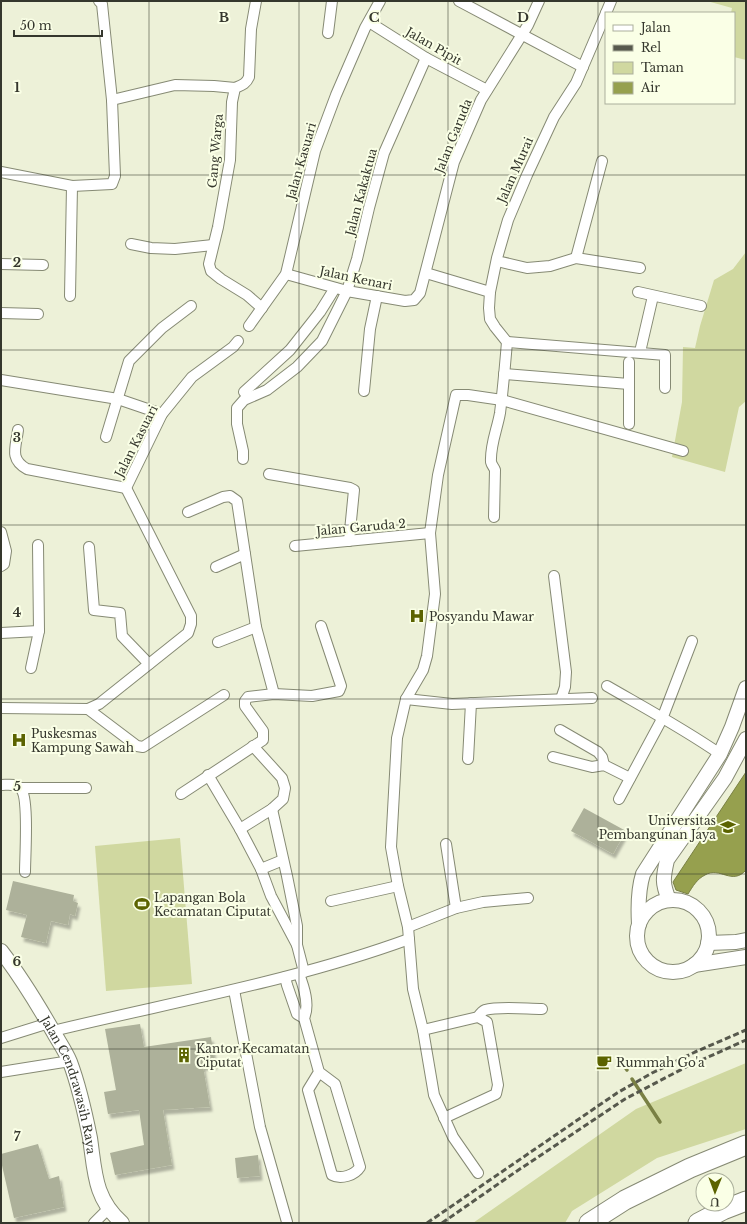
<svg xmlns="http://www.w3.org/2000/svg" width="747" height="1224" font-family="'Libre Baskerville',serif">
<defs>
<filter id="shadow"><feDropShadow dx="2.5" dy="4.5" stdDeviation="1" flood-color="#0004"/></filter>
</defs>
<rect width="100%" height="100%" fill="#edf1d8"/>
<g fill="#d0d8a0">
<path d="M707,1H746V60L734,57V13H731L732,8Z"/>
<path d="M746,252V401L739,407L725,472L672,457L682,402L683,347L695,348L700,326L714,280L733,269Z"/>
<path d="M180,838L192,984L106,991L95,846Z"/>
<path d="M746,1063V1129L657,1158L572,1211L565,1223H473L636,1109Z"/>
</g>
<path fill="#96a04e" stroke="#798044" d="M746,772V870C732,886 720,866 705,875C697,879 693,886 688,894L676,890L673,882Z"/>
<g fill="none" stroke-linecap="round" stroke-linejoin="round">
<g stroke="#798044" stroke-width="3.5">
<path d="M623,1064L627,1070"/>
<path d="M632,1079L660,1122"/>
</g>
</g>
<g fill="#adb19a" filter="url(#shadow)">
<path d="M584,808L626,831L613,854L571,831Z"/>
<path d="M13,881L74,895L73,901L78,903L75,916L70,914L68,925L51,921L46,943L21,937L27,915L6,910Z"/>
<path d="M140,1024L144,1047L211,1037L215,1065L203,1066L210,1107L163,1110L172,1165L115,1175L110,1153L144,1145L139,1110L108,1114L104,1092L116,1090L105,1029Z"/>
<path d="M38,1144L49,1179L59,1176L64,1207L14,1218L1,1161V1154Z"/>
<path d="M258,1155L260,1176L237,1178L235,1158Z"/>
</g>
<g fill="none" stroke-linecap="round" stroke-linejoin="round">
<g stroke="#868a74" stroke-width="12">
<g id="street">
<path d="M256,1L251,29L249,77C246,84 242,85 235,88L232,102L230,160L218,227L209,264L211,271L221,279L247,295L262,308"/>
<path d="M459,1L583,67"/>
<path d="M606,13L611,1"/>
<path d="M369,22L426,58L487,90"/>
<path d="M328,33L332,1"/>
<path d="M112,100L175,85L214,86L235,88"/>
<path d="M1,172L72,186L112,184L115,176L112,100L102,4L99,1"/>
<path d="M131,244L151,248L175,249L213,245"/>
<path d="M576,258L602,161"/>
<path d="M497,261L527,268L550,266L576,258L640,268"/>
<path d="M1,264L43,265"/>
<path d="M426,273L490,292"/>
<path d="M286,274L347,291L405,301L414,300L420,293L454,162L481,100L528,25L539,1"/>
<path d="M638,292L701,306"/>
<path d="M70,296L72,186"/>
<path d="M1,313L38,314"/>
<path d="M249,326L286,274L315,151L336,95L365,28L380,1"/>
<path d="M507,342L665,355V388"/>
<path d="M640,352L653,296"/>
<path d="M629,362V424"/>
<path d="M504,374L629,384"/>
<path d="M1,380L118,399L162,414"/>
<path d="M364,391L370,329L377,296"/>
<path d="M244,392L290,350L320,312L335,288"/>
<path d="M18,430C16,447 9,459 27,469L126,488"/>
<path d="M106,437L129,361L162,328L191,306"/>
<path d="M243,459V451L237,424V408L244,400L267,390L297,367L322,341L347,291L357,259L369,208L384,153L426,58"/>
<path d="M269,474L350,488L354,490L349,541"/>
<path d="M126,488L162,414L192,377L233,347L238,341"/>
<path d="M188,512L223,497L230,496L237,501L256,627L274,694"/>
<path d="M494,517L495,470C494,467 492,466 491,462C490,445 497,430 500,413C503,390 505,366 507,342L495,327L490,319L489,308L490,292L497,258L508,220L527,175L554,117L576,83L606,13"/>
<path d="M1,532L6,551L4,564L1,566"/>
<path d="M295,546L430,533"/>
<path d="M89,547L94,610L120,613L122,636L149,664"/>
<path d="M216,567L245,554"/>
<path d="M554,576L566,672L565,687L561,699"/>
<path d="M1,633L39,631"/>
<path d="M218,642L256,627"/>
<path d="M31,668L39,631L38,545"/>
<path d="M607,686C645,708 684,729 720,754"/>
<path d="M406,699L452,704L592,698"/>
<path d="M1,708L88,709L99,704L188,633L191,624V616L126,488"/>
<path d="M88,709L137,746L143,747L224,695"/>
<path d="M560,730L598,752L602,757L604,765"/>
<path d="M553,757L592,767L604,765L630,778"/>
<path d="M468,759L471,703"/>
<path d="M208,775L240,829L261,869L271,896L297,945"/>
<path d="M1,785C8,785 16,783 21,789C29,798 25,858 25,872"/>
<path d="M21,788H86"/>
<path d="M181,794L263,740V731L245,706V701L248,697L274,694L312,696L339,691L341,686L321,626"/>
<path d="M619,799L662,719L692,641"/>
<path d="M272,809L287,876L297,926V945L304,972"/>
<path d="M240,829L272,809L283,799L285,788L282,778L253,746"/>
<path d="M446,844L456,908"/>
<path d="M261,869L283,860"/>
<path d="M331,901L398,886"/>
<path d="M408,927L456,908L483,902L528,898"/>
<path d="M299,974C304,987 310,1005 304,1018L319,1072L335,1084L360,1167C355,1175 341,1180 332,1175L308,1090L319,1072"/>
<path d="M285,977L287,985L297,1014L304,1018"/>
<path d="M234,990L260,1127L287,1222"/>
<path d="M478,1017C480,1014 482,1011 485,1010C499,1006 527,1009 542,1009"/>
<path d="M423,1030L478,1017L487,1022L498,1085L496,1094L444,1118"/>
<path d="M53,1031C172,1002 294,981 409,939"/>
<path d="M1,1038L49,1023"/>
<path d="M1,1072L70,1061"/>
<path d="M478,1173L453,1137L434,1095L423,1030L413,989L408,927L398,886L391,847L397,738L406,699L423,670L427,656L435,594L430,533L438,475L456,395H468L502,400L683,451"/>
<path d="M94,1223L108,1209"/>
</g>
</g>
<g stroke="#868a74" stroke-width="16">
<g id="secondary">
<path d="M669,900C662,883 663,878 667,860L725,778L746,739"/>
<circle cx="673" cy="936" r="36"/>
<path d="M639,924C638,907 638,890 643,874L720,754L732,727L746,688"/>
<path d="M708,943L736,942L746,940"/>
<path id="s1" d="M1,951C21,977 38,1005 54,1033C59,1042 66,1052 70,1062C79,1086 85,1113 90,1138C95,1172 94,1198 122,1223"/>
<path d="M694,965L746,957"/>
</g>
</g>
<g stroke="#868a74" stroke-width="21">
<g id="highway">
<path d="M589,1223L625,1200L690,1168L746,1145"/>
<path d="M698,1223L723,1210L746,1201"/>
</g>
</g>
<use href="#street" stroke="#fff" stroke-width="10"/>
<use href="#secondary" stroke="#fff" stroke-width="14"/>
<use href="#highway" stroke="#fff" stroke-width="19"/>
<g stroke="#57594d" stroke-width="3" stroke-dasharray="6 3" stroke-linecap="butt">
<path d="M427,1223L617,1093L652,1073L695,1052L746,1030"/>
<path d="M442,1223L514,1173L625,1099L686,1067L746,1040"/>
</g>
</g>
<path fill="none" stroke="#35372d" stroke-width="1" stroke-opacity="0.55" d="M149,1V1223M299,1V1223M448,1V1223M598,1V1223M1,175H746M1,350H746M1,525H746M1,699H746M1,874H746M1,1049H746"/>
<defs>
<g id="hospital-bare" transform="scale(1.2)"><path d="M-5-5h3v3.5h4V-5h3V5h-3V1.5h-4V5h-3Z" fill="#5b6300" stroke="#faffe6" stroke-width="2.5" paint-order="stroke"/></g>
<g id="university-bare" transform="scale(1.2)"><path d="M0-5L7-2L0 1L-7-2ZM-4 1L0 2.5L4 1V4Q0 6-4 4Z" fill="#5b6300" stroke="#faffe6" stroke-width="2.5" paint-order="stroke"/></g>
<g id="stadium-bare" transform="scale(1.2)"><path d="M0-5a6.5 5 0 1 0 0 10a6.5 5 0 1 0 0-10ZM-3.5-1.8h7v3.6h-7Z" fill="#5b6300" stroke="#faffe6" stroke-width="2.5" paint-order="stroke"/></g>
<g id="building-bare" transform="scale(1.2)"><path d="M-4-6H4V6H1V3H-1V6H-4ZM-2.5-4.3h1.7v1.8h-1.7ZM.8-4.3h1.7v1.8H.8ZM-2.5-1h1.7V.8h-1.7ZM.8-1h1.7V.8H.8Z" fill="#5b6300" stroke="#faffe6" stroke-width="2.5" paint-order="stroke"/></g>
<g id="cafe-bare" transform="scale(1.2)"><path d="M-5.5-4.5H6V0H3Q3 3.5 0 3.5H-2.5Q-5.5 3.5-5.5 0ZM3-3.2v2h1.7v-2ZM-6 4.5H4V6H-6Z" fill="#5b6300" stroke="#faffe6" stroke-width="2.5" paint-order="stroke"/></g>
</defs>
<g fill-rule="evenodd">
<use href="#hospital-bare" x="417" y="616"/>
<use href="#hospital-bare" x="19" y="740"/>
<use href="#university-bare" x="728" y="827"/>
<use href="#stadium-bare" x="142" y="904"/>
<use href="#building-bare" x="184" y="1055"/>
<use href="#cafe-bare" x="604" y="1062"/>
</g>
<g text-anchor="middle" dominant-baseline="central" stroke-width="4" stroke-linejoin="round" paint-order="stroke">
<g font-size="12" fill="#35372d" stroke="#faffe6">
<text transform="translate(434 46) rotate(30)">Jalan Pipit</text>
<text transform="translate(453 136) rotate(-68)">Jalan Garuda</text>
<text transform="translate(215 151) rotate(-85)">Gang Warga</text>
<text transform="translate(301 161) rotate(-74)">Jalan Kasuari</text>
<text transform="translate(515 170) rotate(-66)">Jalan Murai</text>
<text transform="translate(361 192) rotate(-75)">Jalan Kakaktua</text>
<text transform="translate(356 278) rotate(12)">Jalan Kenari</text>
<text transform="translate(136 441) rotate(-63)">Jalan Kasuari</text>
<text transform="translate(361 527) rotate(-5)">Jalan Garuda 2</text>
<text stroke="none"><textPath href="#s1" startOffset="152">Jalan Cendrawasih Raya</textPath></text>
</g>
<g font-size="12" fill="#35372d" stroke="#faffe6" text-anchor="start">
<text x="429" y="616">Posyandu Mawar</text>
<text x="31" y="733">Puskesmas<tspan x="31" dy="14">Kampung Sawah</tspan></text>
<text x="716" y="820" text-anchor="end">Universitas<tspan x="716" dy="14">Pembangunan Jaya</tspan></text>
<text x="154" y="897">Lapangan Bola<tspan x="154" dy="14">Kecamatan Ciputat</tspan></text>
<text x="196" y="1048">Kantor Kecamatan<tspan x="196" dy="14">Ciputat</tspan></text>
<text x="616" y="1062">Rummah Go'a</text>
</g>
</g>
<g font-size="13" text-anchor="middle" font-weight="bold" fill="#35372d" stroke="#faffe6" stroke-width="4" stroke-linejoin="round" paint-order="stroke">
<text x="224" y="22">B</text>
<text x="374" y="22">C</text>
<text x="523" y="22">D</text>
<text x="17" y="92">1</text>
<text x="17" y="267">2</text>
<text x="17" y="442">3</text>
<text x="17" y="617">4</text>
<text x="17" y="791">5</text>
<text x="17" y="966">6</text>
<text x="17" y="1141">7</text>
</g>
<rect width="747" height="1224" fill="none" stroke="#35372d" stroke-width="4"/>
<rect x="605" y="12" width="130" height="92" fill="#faffe6" stroke="#abaf9c"/>
<rect x="613" y="25" width="20" height="6" fill="#ffffff" stroke="#abaf9c"/>
<text x="641" y="32" font-size="12" fill="#35372d">Jalan</text>
<rect x="613" y="45" width="20" height="6" fill="#57594d" stroke="#abaf9c"/>
<text x="641" y="52" font-size="12" fill="#35372d">Rel</text>
<rect x="613" y="62" width="20" height="12" fill="#d0d8a0" stroke="#abaf9c"/>
<text x="641" y="72" font-size="12" fill="#35372d">Taman</text>
<rect x="613" y="82" width="20" height="12" fill="#96a04e" stroke="#abaf9c"/>
<text x="641" y="92" font-size="12" fill="#35372d">Air</text>
<g transform="translate(715 1192) rotate(181)"><circle r="19" fill="#faffe6" stroke="#abaf9c"/>
<path d="M0-3L7 15L0 10L-7 15Z" fill="#5b6300"/>
<text y="-6" font-size="11" font-weight="bold" text-anchor="middle" fill="#35372d">U</text>
</g>
<path d="M14 30v6h88v-6" fill="none" stroke="#35372d" stroke-width="2"/>
<text x="20" y="30" font-size="12" fill="#35372d" stroke="#faffe6" stroke-width="3" paint-order="stroke">50 m</text>
</svg>
